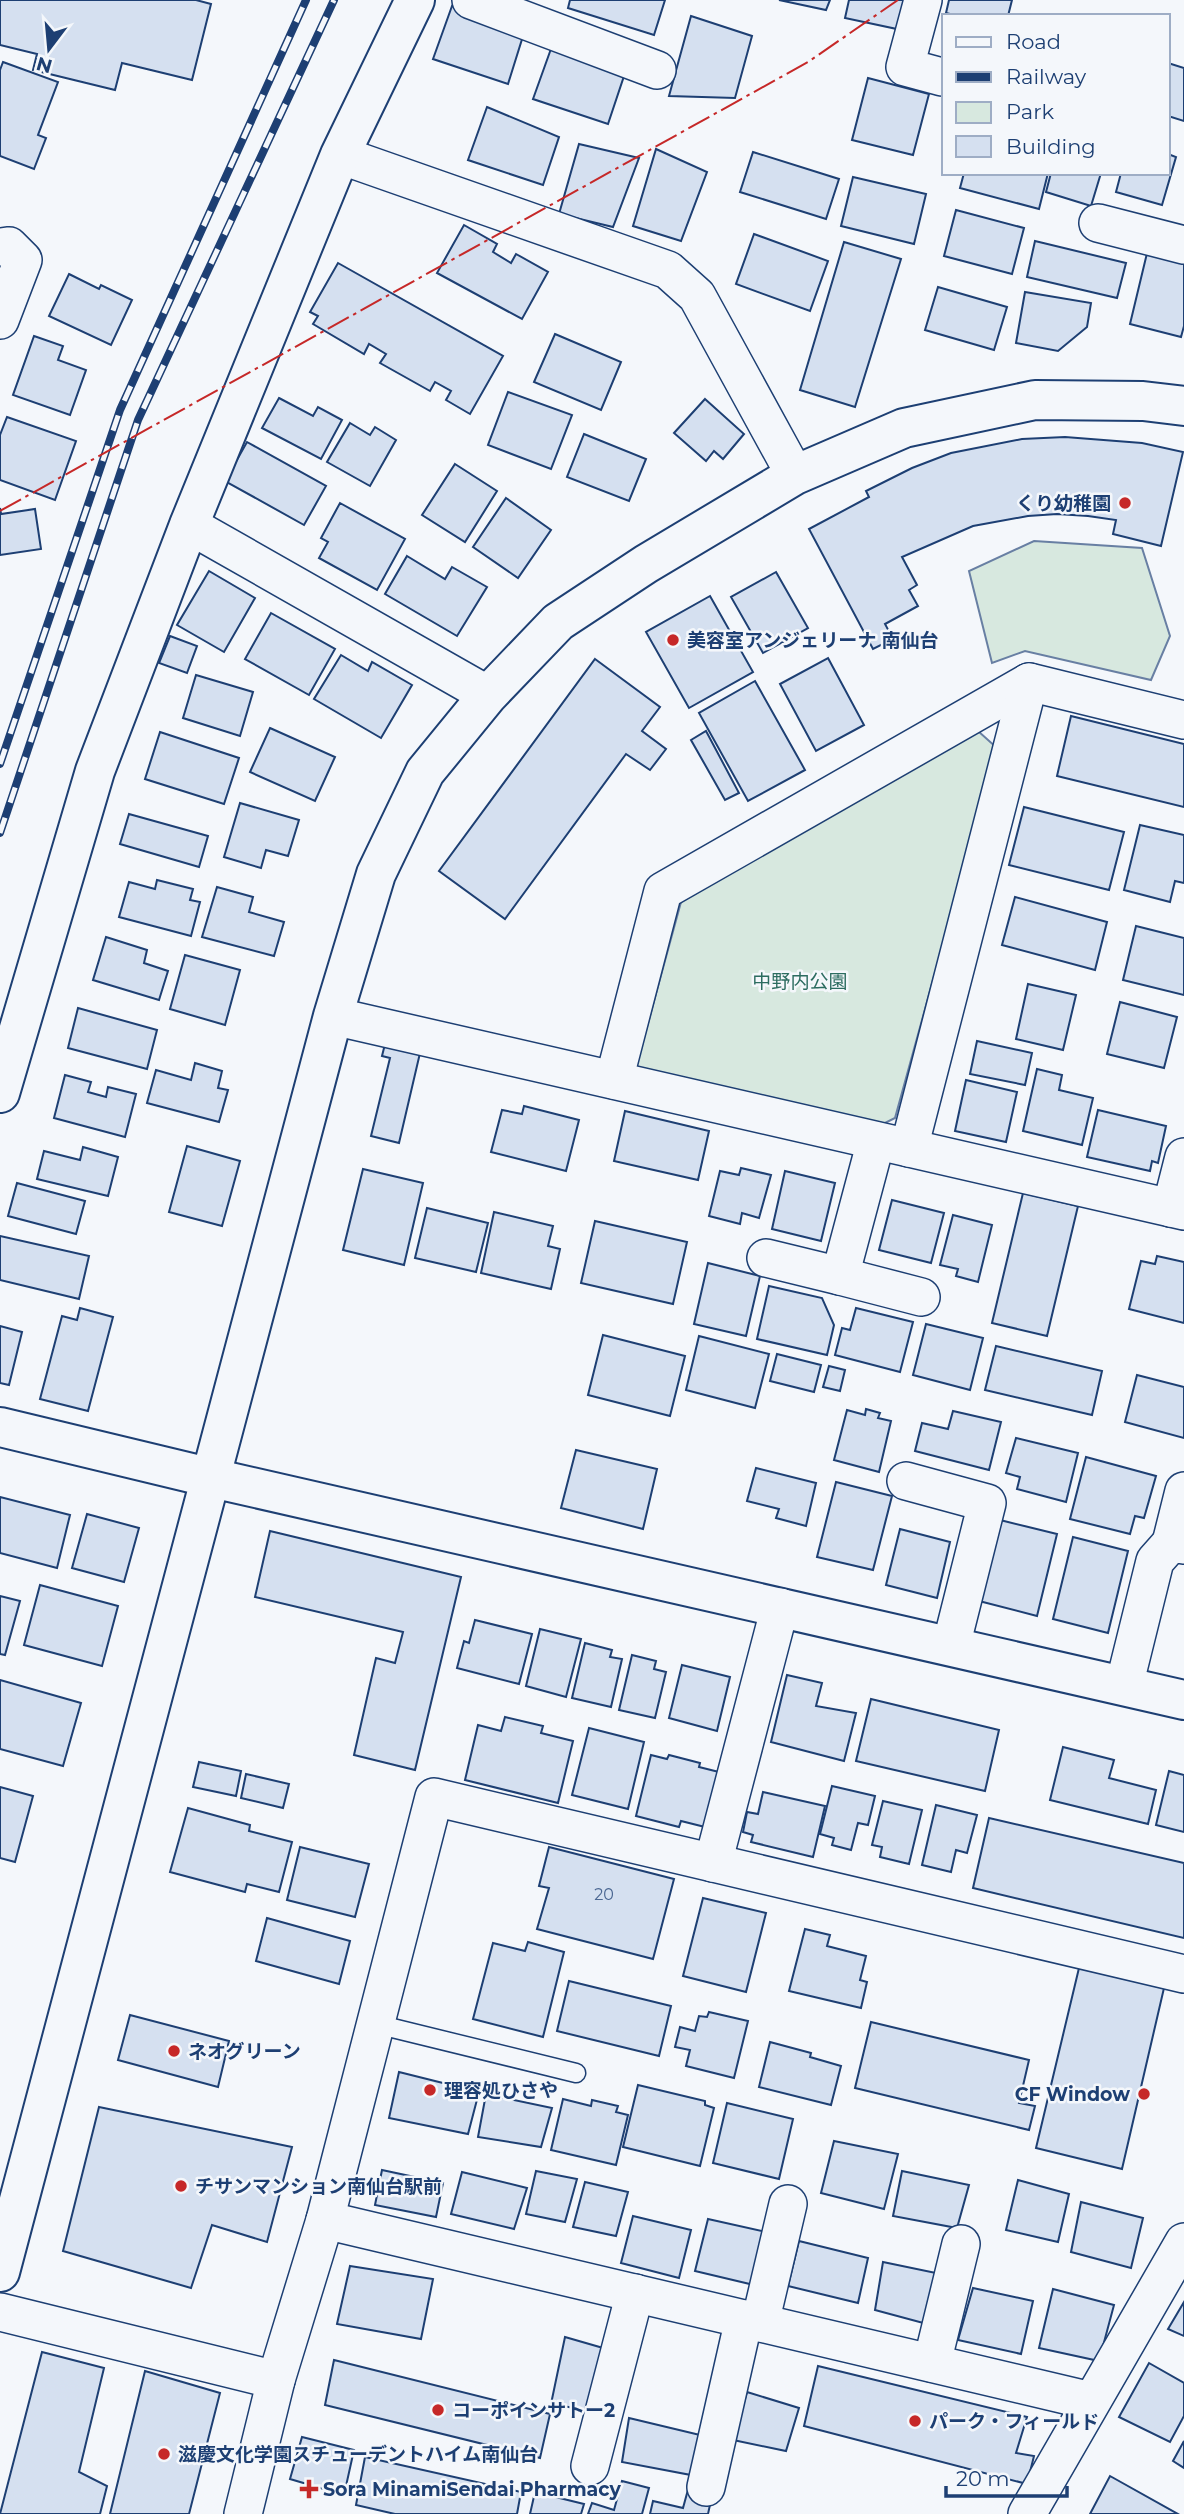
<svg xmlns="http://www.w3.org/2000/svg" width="1184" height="2514" font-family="Montserrat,'Noto Sans JP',sans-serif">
<rect width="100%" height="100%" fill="#f4f7fb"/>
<g fill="#d7e8df" stroke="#687fa3" stroke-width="2">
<path d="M1034,541L1142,548L1170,636L1151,680L1025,651L992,663L969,571Z"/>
<path d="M978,731L997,748L895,1118L875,1128L636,1067L681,902Z"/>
</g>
<g fill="#d5e0f0" stroke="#1d3f73" stroke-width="2">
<path d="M0,0H196L211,4L192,80L122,63L115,90L33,70L37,54L0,45Z"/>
<path d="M570,0H665L654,35L568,8Z"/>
<path d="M779,0H830L826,10Z"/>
<path d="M849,0H910L897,29L845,18Z"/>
<path d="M949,0H1012L1008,16H958L946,13Z"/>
<path d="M452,6L523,36L508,84L433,59Z"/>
<path d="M691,16L752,36L735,98L669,96Z"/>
<path d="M552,46L624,76L608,124L533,99Z"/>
<path d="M3,62L58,82L38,135L46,138L34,169L0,156V70Z"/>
<path d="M1168,63L1184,68V121L1168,116Z"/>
<path d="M868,78L929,94L913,155L852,140Z"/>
<path d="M487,107L559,137L543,185L468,160Z"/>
<path d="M579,144L639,158L613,227L559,214Z"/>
<path d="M656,149L707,172L681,241L633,226Z"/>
<path d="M753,152L839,179L826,219L740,192Z"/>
<path d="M1168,154L1176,157L1162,205L1116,192L1121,173H1168Z"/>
<path d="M964,173H1048L1039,209L960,188Z"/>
<path d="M1051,173H1101L1091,206L1046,192Z"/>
<path d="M853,177L926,194L914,244L841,226Z"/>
<path d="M956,210L1024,228L1012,274L944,256Z"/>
<path d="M464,225L497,244L493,252L511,263L516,254L548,272L522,319L437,273Z"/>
<path d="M754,234L828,261L810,311L736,284Z"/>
<path d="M1035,241L1126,263L1117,298L1027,277Z"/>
<path d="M844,242L901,259L855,407L800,390Z"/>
<path d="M1148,249L1184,257V326L1181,337L1130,324Z"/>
<path d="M338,263L503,356L470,414L446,400L451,391L435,382L430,391L380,363L386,354L369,344L364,354L313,324L318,316L310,312Z"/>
<path d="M69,274L99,289L101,285L132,300L111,345L49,316Z"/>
<path d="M938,287L1007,307L994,350L925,330Z"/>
<path d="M1025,292L1091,303L1087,327L1058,351L1016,343Z"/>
<path d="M555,334L621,362L601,410L534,382Z"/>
<path d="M34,336L63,346L58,360L86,370L70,415L13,395Z"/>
<path d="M508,392L572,415L551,469L488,445Z"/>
<path d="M279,398L313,416L318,407L342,420L321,459L262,428Z"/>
<path d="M705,399L744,434L723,459L714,451L706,461L674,433Z"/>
<path d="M7,417L76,441L55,500L0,480V435Z"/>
<path d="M350,423L370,435L375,427L396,440L370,486L327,462Z"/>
<path d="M584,434L646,459L629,501L567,477Z"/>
<path d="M1065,437L1142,443L1183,452L1161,546L1113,534L1116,520L1088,516L1057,514L1028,516L973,526L902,557L917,585L909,590L918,606L885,624L893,639L873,649L809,529L869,497L866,491L912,468L951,453L1022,439Z"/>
<path d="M247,442L326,486L304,525L225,481Z"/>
<path d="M455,464L497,491L465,542L422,515Z"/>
<path d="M506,498L551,530L518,578L473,547Z"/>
<path d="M340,503L405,539L377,590L319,558L328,542L321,538Z"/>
<path d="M0,508L1,514L35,509L41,549L0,555Z"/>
<path d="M407,556L445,579L452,567L487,587L457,636L385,594Z"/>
<path d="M209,571L255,598L224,652L177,625Z"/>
<path d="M776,572L808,628L763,653L731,597Z"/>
<path d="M710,596L753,672L689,708L646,632Z"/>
<path d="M271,613L335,649L309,695L245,659Z"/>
<path d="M170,636L197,646L187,673L159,663Z"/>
<path d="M341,655L368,671L372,662L412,685L381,738L314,699Z"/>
<path d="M828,658L864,725L816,751L780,684Z"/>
<path d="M595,659L660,707L642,731L666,749L650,770L626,754L505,919L439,871Z"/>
<path d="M196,675L253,692L240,736L183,718Z"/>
<path d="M755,681L805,770L748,801L699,713Z"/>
<path d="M1071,716L1184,744V807L1057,776Z"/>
<path d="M270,728L335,757L315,801L250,772Z"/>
<path d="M706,731L739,793L725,800L691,740Z"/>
<path d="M160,732L239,758L224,804L145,779Z"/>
<path d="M240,803L299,820L288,856L266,850L261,868L224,857Z"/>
<path d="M1024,807L1124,832L1109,890L1009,865Z"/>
<path d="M129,814L208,836L199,867L120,844Z"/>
<path d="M1140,825L1184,835V883L1175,881L1170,902L1124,890Z"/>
<path d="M157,880L193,889L190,900L200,902L191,936L119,917L129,882L155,889Z"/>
<path d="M217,887L253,897L249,912L284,922L274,956L202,937Z"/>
<path d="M1015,897L1107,922L1095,970L1002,945Z"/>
<path d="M1136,926L1184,938V995L1123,980Z"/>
<path d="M106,937L147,950L144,963L168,971L159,1000L93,980Z"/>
<path d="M185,955L240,970L225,1025L170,1009Z"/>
<path d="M1028,984L1076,995L1063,1050L1016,1039Z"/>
<path d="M1120,1002L1177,1017L1164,1068L1107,1054Z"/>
<path d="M78,1008L157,1030L147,1069L68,1048Z"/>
<path d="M977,1041L1032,1053L1025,1085L970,1074Z"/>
<path d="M385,1044L420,1053L399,1143L371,1136L390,1058L382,1056Z"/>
<path d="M195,1063L222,1071L218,1088L228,1090L219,1122L147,1103L156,1070L191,1080Z"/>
<path d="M1037,1069L1062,1075L1059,1090L1093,1098L1082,1145L1023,1131Z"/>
<path d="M65,1075L91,1082L88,1092L106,1097L108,1087L136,1094L125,1137L54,1118Z"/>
<path d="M966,1080L1017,1092L1006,1142L955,1131Z"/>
<path d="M524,1106L579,1120L566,1171L491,1152L502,1110L522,1114Z"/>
<path d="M1098,1110L1166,1126L1158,1163L1152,1161L1150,1171L1087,1157Z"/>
<path d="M625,1111L709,1131L698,1180L614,1161Z"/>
<path d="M187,1146L240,1161L222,1226L169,1212Z"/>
<path d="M83,1147L118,1157L108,1196L37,1179L44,1151L80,1160Z"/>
<path d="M741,1168L771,1175L759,1218L742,1213L740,1224L709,1216L720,1171L739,1175Z"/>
<path d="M363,1169L423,1183L404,1265L343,1250Z"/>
<path d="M785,1171L835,1183L821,1241L772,1229Z"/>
<path d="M17,1183L85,1201L76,1234L8,1216Z"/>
<path d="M1023,1193L1078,1206L1047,1336L992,1323Z"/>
<path d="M892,1200L944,1213L931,1263L879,1250Z"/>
<path d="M427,1208L488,1223L476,1272L415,1258Z"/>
<path d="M494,1212L553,1226L548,1246L560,1249L551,1289L481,1273Z"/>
<path d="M953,1215L992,1225L978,1282L956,1276L958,1269L940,1265Z"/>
<path d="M595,1221L687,1242L673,1304L581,1283Z"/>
<path d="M0,1236L89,1256L79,1299L0,1280Z"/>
<path d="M1157,1256L1184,1262V1323L1129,1309L1141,1261L1155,1264Z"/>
<path d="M708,1263L760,1276L746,1336L694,1324Z"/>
<path d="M769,1286L822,1298L834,1325L827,1355L757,1339Z"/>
<path d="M80,1308L113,1317L88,1411L40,1399L62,1316L77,1320Z"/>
<path d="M856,1308L913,1322L900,1372L835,1355L842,1328L850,1330Z"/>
<path d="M926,1324L983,1338L970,1390L913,1375Z"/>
<path d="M0,1326L22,1332L9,1385L0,1383Z"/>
<path d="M603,1335L685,1356L670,1416L588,1395Z"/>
<path d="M699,1336L769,1354L755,1408L686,1390Z"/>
<path d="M996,1346L1102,1371L1092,1415L985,1390Z"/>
<path d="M777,1354L821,1365L814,1392L770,1381Z"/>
<path d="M829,1366L845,1370L840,1391L823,1387Z"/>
<path d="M1137,1375L1184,1387V1438L1125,1422Z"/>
<path d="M866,1409L880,1413L878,1418L891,1421L879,1472L834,1460L847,1410L865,1415Z"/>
<path d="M953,1411L1001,1422L989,1470L915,1451L922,1423L948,1429Z"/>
<path d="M1016,1438L1078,1453L1066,1502L1017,1489L1020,1477L1006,1473Z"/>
<path d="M576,1450L657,1469L643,1529L561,1508Z"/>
<path d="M1086,1457L1156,1476L1144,1518L1135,1516L1130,1534L1070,1519Z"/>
<path d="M756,1468L816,1483L806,1526L776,1518L779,1509L747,1501Z"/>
<path d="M836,1482L892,1496L873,1570L817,1557Z"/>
<path d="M0,1497L70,1515L57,1568L0,1553Z"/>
<path d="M87,1514L139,1528L124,1582L72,1568Z"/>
<path d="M1000,1520L1057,1534L1037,1616L979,1601Z"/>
<path d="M900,1529L950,1542L937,1598L886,1585Z"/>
<path d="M270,1531L461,1577L415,1770L354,1755L376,1658L395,1663L403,1632L255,1597Z"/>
<path d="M1073,1537L1128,1551L1108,1633L1053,1619Z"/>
<path d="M40,1585L118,1606L102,1666L24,1645Z"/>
<path d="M0,1596L20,1601L5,1655L0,1654Z"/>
<path d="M475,1620L532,1634L519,1684L457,1668L464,1641L469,1643Z"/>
<path d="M540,1629L581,1639L566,1697L526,1686Z"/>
<path d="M585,1643L612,1650L610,1657L622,1659L611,1707L572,1698Z"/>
<path d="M632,1655L656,1661L654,1669L666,1672L655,1718L619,1710Z"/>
<path d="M682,1665L730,1677L717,1731L669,1718Z"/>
<path d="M787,1675L822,1683L816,1706L856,1713L844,1761L771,1742Z"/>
<path d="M0,1680L81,1703L63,1766L0,1749Z"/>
<path d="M871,1699L999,1730L985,1791L856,1761Z"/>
<path d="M505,1717L543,1726L541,1733L573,1741L558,1803L465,1780L478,1725L501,1731Z"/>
<path d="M589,1728L644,1742L628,1809L572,1795Z"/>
<path d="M1063,1747L1114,1760L1109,1778L1156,1790L1148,1824L1050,1800Z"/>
<path d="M651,1755L667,1759L669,1755L700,1763L699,1767L719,1772L705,1827L681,1821L679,1827L636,1816Z"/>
<path d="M199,1762L241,1771L236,1796L193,1787Z"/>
<path d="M1169,1771L1184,1775V1832L1156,1825Z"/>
<path d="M246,1774L289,1784L283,1808L241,1798Z"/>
<path d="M832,1786L875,1796L868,1825L858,1823L851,1850L832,1845L834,1838L820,1834Z"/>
<path d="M0,1787L33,1796L15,1862L0,1858Z"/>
<path d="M763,1792L825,1806L813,1857L751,1842L753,1835L743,1832L747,1812L758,1814Z"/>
<path d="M883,1801L922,1810L909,1864L880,1857L882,1847L872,1845Z"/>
<path d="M936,1805L977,1815L967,1853L956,1850L951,1872L922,1865Z"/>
<path d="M188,1808L250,1825L249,1831L292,1842L279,1892L247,1884L245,1892L170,1872Z"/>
<path d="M989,1818L1184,1863V1938L973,1888Z"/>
<path d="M300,1847L369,1864L355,1917L287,1900Z"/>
<path d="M549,1847L674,1879L653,1959L537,1929L549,1888L539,1886Z"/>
<path d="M703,1898L766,1913L746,1992L683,1976Z"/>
<path d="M267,1918L350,1941L339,1984L256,1961Z"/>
<path d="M805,1929L830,1935L827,1946L866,1956L860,1980L867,1982L861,2008L789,1991Z"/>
<path d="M528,1942L564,1952L543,2037L473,2019L493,1943L525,1951Z"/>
<path d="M1079,1968L1164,1988L1122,2169L1036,2148Z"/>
<path d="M569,1981L671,2006L659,2056L557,2031Z"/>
<path d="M709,2012L748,2021L734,2078L686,2066L690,2050L675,2047L680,2027L695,2031L699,2016L707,2017Z"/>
<path d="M130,2015L229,2041L218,2087L118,2060Z"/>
<path d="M871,2022L1029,2060L1019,2103L1035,2106L1029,2130L855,2088Z"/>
<path d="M770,2042L811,2053L810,2057L841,2066L831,2105L759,2087Z"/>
<path d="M399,2072L479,2092L468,2134L389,2118Z"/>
<path d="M638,2085L705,2101V2105L714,2108L700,2166L623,2147Z"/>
<path d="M486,2094L552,2108L541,2147L478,2137Z"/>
<path d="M563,2099L591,2106L592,2100L618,2106L616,2112L628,2115L616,2165L551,2150Z"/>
<path d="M727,2103L793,2119L779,2179L713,2163Z"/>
<path d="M99,2107L292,2147L267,2242L212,2225L191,2288L63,2251Z"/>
<path d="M834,2141L898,2154L884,2209L821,2193Z"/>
<path d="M382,2170L443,2183L436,2217L375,2205Z"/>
<path d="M536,2171L577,2179L565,2222L526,2214Z"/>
<path d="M902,2171L969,2185L957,2228L893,2216Z"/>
<path d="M462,2172L527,2188L514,2229L451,2214Z"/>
<path d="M1018,2180L1069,2194L1058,2242L1006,2230Z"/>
<path d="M585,2182L628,2192L616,2236L573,2227Z"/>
<path d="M1081,2202L1143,2218L1131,2268L1071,2252Z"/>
<path d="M633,2216L691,2230L679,2278L621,2263Z"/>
<path d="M708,2219L766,2232L754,2285L695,2271Z"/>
<path d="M799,2241L868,2258L858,2303L788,2286Z"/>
<path d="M883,2262L936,2273L927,2324L875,2310Z"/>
<path d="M350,2266L433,2279L421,2339L337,2324Z"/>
<path d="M973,2288L1033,2301L1021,2354L958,2340Z"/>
<path d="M1053,2289L1114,2305L1099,2361L1039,2348Z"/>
<path d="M1184,2302V2336L1168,2329Z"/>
<path d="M565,2337L610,2350L592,2411L551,2404Z"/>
<path d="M42,2352L104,2368L79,2472L107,2486L100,2514H0Z"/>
<path d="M334,2360L550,2414L540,2458L325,2405Z"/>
<path d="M1149,2363L1184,2383V2416L1170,2442L1119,2417Z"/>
<path d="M818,2366L1027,2417L1016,2453L1034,2456L1027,2484L804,2426Z"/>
<path d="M145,2371L220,2393L189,2514H110Z"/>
<path d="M747,2392L799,2408L786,2451L733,2440Z"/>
<path d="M629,2418L700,2435L691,2475L622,2462Z"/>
<path d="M302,2437L354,2450L344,2495L290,2479Z"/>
<path d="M1184,2441V2468L1173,2461Z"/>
<path d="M365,2457L521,2492L517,2514H395L356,2505Z"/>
<path d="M1110,2476L1178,2514H1090Z"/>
<path d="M622,2481L649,2488L642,2514H588L592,2503L614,2510Z"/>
<path d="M689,2486L713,2491L708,2514H650L653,2501L683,2508Z"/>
<path d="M535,2492L584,2504L581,2514H530Z"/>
</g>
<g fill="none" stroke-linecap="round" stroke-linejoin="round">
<g stroke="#1d3f73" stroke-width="21">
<path id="service" d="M376,2024L576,2073"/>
</g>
<g stroke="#1d3f73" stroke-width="40">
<g id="minor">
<path d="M471,0L657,70"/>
<path d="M923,0L905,67L942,77"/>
<path d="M340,155L668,270L697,296L795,475"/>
<path d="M1098,223L1184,245"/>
<path d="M0,247L9,246L23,260L0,320"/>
<path d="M189,525L488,695"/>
<path d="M333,1016L1184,1211"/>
<path d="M614,1080L663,891L1029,682L1184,720"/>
<path d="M909,1148L1029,682"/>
<path d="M1171,1208L1184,1157"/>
<path d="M766,1258L840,1276L876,1141"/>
<path d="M840,1276L921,1297"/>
<path d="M906,1481L987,1503L951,1646"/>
<path d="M1171,1543L1184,1491"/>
<path d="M1124,1686L1155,1561L1171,1543L1184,1545"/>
<path d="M713,1863L780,1607"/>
<path d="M325,2220L1091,2401"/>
<path d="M0,2312L276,2380"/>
<path d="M760,2323L788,2204"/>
<path d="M932,2363L961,2244"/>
<path d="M590,2466L635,2293"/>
<path d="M706,2487L744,2319"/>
<path d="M243,2514L276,2380L325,2220L434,1797L1184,1974"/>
<path d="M1027,2514L1184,2242"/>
</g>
</g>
<g stroke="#1d3f73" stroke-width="42">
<g id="tertiary">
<path d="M0,1093L95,771L189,525L340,155L415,0"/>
<path d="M0,1427L212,1478L1184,1700"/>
<path d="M0,2272L333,1016L376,874L425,772L488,695L558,622L646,564L795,475L904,428L1035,400L1143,401L1184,406"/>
</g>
</g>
<use href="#service" stroke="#f4f7fb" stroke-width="18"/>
<use href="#minor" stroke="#f4f7fb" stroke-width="37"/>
<use href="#tertiary" stroke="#f4f7fb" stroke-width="38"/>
<g stroke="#1d3f73" stroke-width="8">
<g id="rail">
<path d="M0,764L120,410L306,0"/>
<path d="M0,833L138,420L334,0"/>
</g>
</g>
<use href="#rail" stroke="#f4f7fb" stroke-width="5" stroke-dasharray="16" stroke-linecap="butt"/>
<path stroke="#c62828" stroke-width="2" stroke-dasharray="24 5 3.5 5" stroke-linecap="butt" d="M0,511L808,62L898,0"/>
</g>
<g fill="#c62828" stroke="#f4f7fb" stroke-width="2.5">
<circle cx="1125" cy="503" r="7"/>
<circle cx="673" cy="640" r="7"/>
<circle cx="174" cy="2051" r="7"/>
<circle cx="430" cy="2090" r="7"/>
<circle cx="1144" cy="2094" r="7"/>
<circle cx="181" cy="2186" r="7"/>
<circle cx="438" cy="2410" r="7"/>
<circle cx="915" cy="2421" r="7"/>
<circle cx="164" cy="2454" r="7"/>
<path d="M305.5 2478.5h7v7h7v7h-7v7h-7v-7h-7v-7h7z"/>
</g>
<g text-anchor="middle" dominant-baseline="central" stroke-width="5" stroke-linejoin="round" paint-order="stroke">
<g font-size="16" fill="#4b6792">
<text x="604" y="1894">20</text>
</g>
<g font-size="19" font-weight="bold" fill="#1d3f73" stroke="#f4f7fb" text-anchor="start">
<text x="1111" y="503" text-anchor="end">くり幼稚園</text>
<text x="687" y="640">美容室アンジェリーナ 南仙台</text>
<text x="188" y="2051">ネオグリーン</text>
<text x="444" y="2090">理容処ひさや</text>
<text x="1130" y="2094" text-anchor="end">CF Window</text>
<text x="195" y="2186">チサンマンション南仙台駅前</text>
<text x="452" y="2410">コーポインサトー2</text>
<text x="929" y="2421">パーク・フィールド</text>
<text x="178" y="2454">滋慶文化学園スチューデントハイム南仙台</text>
<text x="323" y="2489">Sora MinamiSendai Pharmacy</text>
</g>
<g font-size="19" fill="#2c6c60" stroke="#f4f7fb">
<text x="800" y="981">中野内公園</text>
</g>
</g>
<rect x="942" y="14" width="228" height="161" fill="#f4f7fb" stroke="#9eadc5" stroke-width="2"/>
<rect x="956" y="37" width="35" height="10" fill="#f4f7fb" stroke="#9eadc5" stroke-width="2"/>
<text x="1006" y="49" font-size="21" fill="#1d3f73">Road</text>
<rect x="956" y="72" width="35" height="10" fill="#1d3f73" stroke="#9eadc5" stroke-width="2"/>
<text x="1006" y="84" font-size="21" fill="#1d3f73">Railway</text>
<rect x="956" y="102" width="35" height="21" fill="#d7e8df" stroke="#9eadc5" stroke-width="2"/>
<text x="1006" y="119" font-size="21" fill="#1d3f73">Park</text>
<rect x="956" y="136" width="35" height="21" fill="#d5e0f0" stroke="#9eadc5" stroke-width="2"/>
<text x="1006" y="154" font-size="21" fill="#1d3f73">Building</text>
<g transform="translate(49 49) rotate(196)" stroke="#f4f7fb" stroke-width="5" paint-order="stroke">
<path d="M0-5L12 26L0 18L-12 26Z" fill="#1d3f73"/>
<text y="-10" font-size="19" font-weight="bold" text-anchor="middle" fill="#1d3f73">N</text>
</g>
<path d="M946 2486v10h121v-10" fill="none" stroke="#1d3f73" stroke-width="3.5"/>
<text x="956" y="2486" font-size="21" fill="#1d3f73" stroke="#f4f7fb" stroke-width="5" paint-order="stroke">20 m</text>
</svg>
